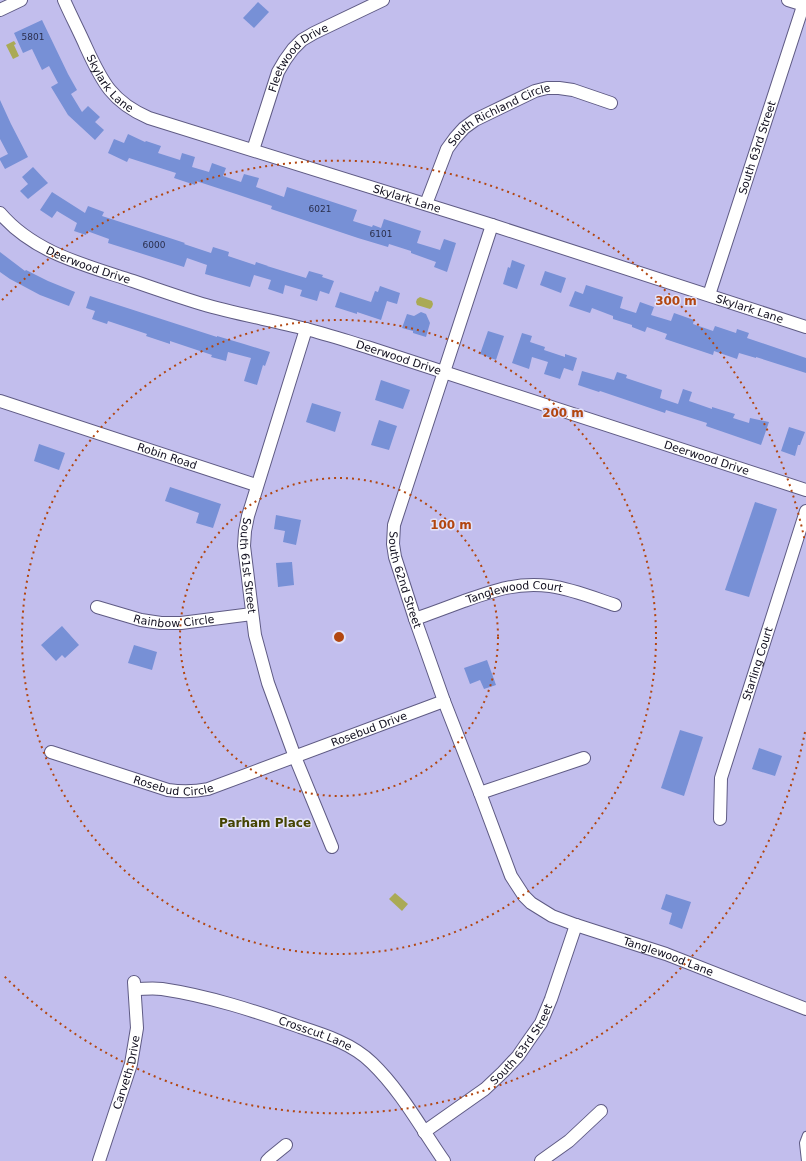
<svg xmlns="http://www.w3.org/2000/svg" width="806" height="1161" font-family="'DejaVu Sans',sans-serif">
<rect width="100%" height="100%" fill="#c2beed"/>
<g fill="#aa5">
<path d="M14,41L16,44L14,45L19,56L13,59L6,45Z"/>
<path d="M420,297L432,301L433,304L432,307L430,309L417,305L416,302L417,299Z"/>
<path d="M395,893L408,904L402,911L389,899Z"/>
</g>
<g fill="#7790d6">
<path d="M258,2L269,12L254,28L243,18Z"/>
<path d="M42,20L68,74L77,90L71,94L82,112L88,106L100,117L95,122L104,130L95,140L68,115L51,87L58,83L49,66L42,70L32,49L23,53L14,33Z"/>
<path d="M0,100L11,124L28,157L5,169L0,160V158L8,154L0,139Z"/>
<path d="M128,134L145,142L146,141L161,146L158,153L180,160L182,153L195,157L192,167L209,172L212,163L226,168L223,176L241,182L244,174L259,178L256,187L284,197L287,187L357,210L353,221L372,227L373,225L381,228L384,219L421,231L417,243L440,250L444,239L456,243L447,272L434,267L436,262L411,253V251L389,244L388,247L358,238L271,209L272,206L236,194L196,181L195,185L174,178L176,173L129,158L127,162L108,153L114,139L124,143Z"/>
<path d="M33,167L48,183L28,199L20,191L28,184L22,177Z"/>
<path d="M52,192L85,213L88,206L104,212L102,216L185,243L184,244L211,253L213,247L229,252L228,256L255,265L256,262L268,266H267L306,278L309,271L323,275L322,277L334,281L329,294L320,291L317,301L300,296L302,290L285,285L283,294L268,289L271,280L254,275L250,287L205,274L207,265L187,258L184,267L108,243L109,239L87,231L86,235L74,231L77,223L57,211L52,218L40,210Z"/>
<path d="M0,252L25,271L26,270L48,281L75,292L69,306L40,295L10,279L0,272Z"/>
<path d="M512,260L525,265L517,289L503,284L508,267L510,268Z"/>
<path d="M545,271L566,278L561,293L540,285Z"/>
<path d="M586,285L623,297L620,308L636,313L640,302L654,307L651,315L671,321L674,313L694,320L693,324L713,331L715,326L736,333L737,329L749,333L747,338L806,358V373L756,357V358L739,353L737,359L714,351L713,355L665,339L667,334L647,327L645,332L632,327V325L613,319V316L592,308L590,313L569,306L575,291L583,294Z"/>
<path d="M380,286L400,293L397,304L387,301L381,320L357,312V314L335,307L340,292L371,302L375,291L378,292Z"/>
<path d="M90,296L217,337V336L244,344L270,352L265,366L263,365L257,385L244,381L251,358L228,352L226,361L211,357L212,355L170,341V344L146,336L147,334L108,321L107,324L92,319L95,311L86,308Z"/>
<path d="M421,312L426,314L430,323L426,337L413,333V331L402,328L407,314L414,316Z"/>
<path d="M488,331L504,336L496,360L480,354Z"/>
<path d="M522,333L532,336L530,342L545,347L544,350L565,357V354L577,358L573,371L564,368L560,379L544,374L548,362L532,357L529,369L512,363Z"/>
<path d="M582,371L614,380L617,372L627,375L626,378L662,390L660,398L678,404L683,389L692,392L689,401L712,409V407L735,414L733,418L749,423L750,418L769,422L761,445L706,426L707,423L666,410L665,413L600,391L599,392L578,385Z"/>
<path d="M381,380L410,390L403,409L375,400Z"/>
<path d="M312,403L341,412L335,432L306,422Z"/>
<path d="M379,420L397,426L389,450L371,445Z"/>
<path d="M789,427L805,432L800,445H798L795,456L781,451Z"/>
<path d="M39,444L65,453L59,470L34,461Z"/>
<path d="M170,487L221,504L213,528L196,523L199,513L165,501Z"/>
<path d="M755,502L777,509L749,597L725,590Z"/>
<path d="M276,515L301,520L296,545L283,542L285,531L274,529Z"/>
<path d="M292,562L294,585L278,587L276,563Z"/>
<path d="M62,626L79,645L65,658L62,655L56,661L41,645Z"/>
<path d="M134,645L157,652L152,670L128,663Z"/>
<path d="M487,660L496,685L484,689L480,680L470,684L464,668Z"/>
<path d="M680,730L703,737L684,796L661,788Z"/>
<path d="M759,748L782,756L775,776L752,769Z"/>
<path d="M666,894L691,902L682,929L669,924L672,913L661,909Z"/>
</g>
<g fill="none" stroke-linecap="round" stroke-linejoin="round">
<g stroke="#5f5b84" stroke-width="8">
<path id="service" d="M805,1161L803,1143L806,1135"/>
</g>
<g stroke="#5f5b84" stroke-width="14">
<g id="minor">
<path id="s1" d="M64,0C71,16 79,31 86,47C102,82 112,102 149,118L492,225L806,327"/>
<path d="M788,0L804,5"/>
<path d="M0,10L21,0"/>
<path id="s2" d="M253,150L278,72L285,60L293,49L302,40L314,33L383,0"/>
<path id="s3" d="M426,204L447,149L455,138L464,128L475,120L535,91L547,88H559L573,90L611,103"/>
<path id="s4" d="M0,213C34,253 85,265 133,281C156,289 179,297 202,304C236,314 271,320 306,329C326,334 347,341 367,347L806,490"/>
<path id="s5" d="M492,225L394,525L393,544L395,557L415,619L444,701L480,793L511,876L524,896L531,903L552,916L576,925L666,954L806,1009"/>
<path id="s6" d="M709,295L805,0"/>
<path id="s7" d="M306,329L248,516L245,531L244,546L255,635L268,683L295,757L332,847"/>
<path id="s8" d="M0,401L256,485"/>
<path id="s9" d="M97,607L141,620L161,623H181L252,614"/>
<path id="s10" d="M415,619C432,613 448,607 464,601C495,590 517,582 550,586C572,589 594,598 615,605"/>
<path id="s11" d="M51,752L168,790C182,792 194,792 208,789L444,701"/>
<path d="M480,793L584,758"/>
<path id="s12" d="M720,819L721,778L806,511"/>
<path id="s13" d="M135,989C144,989 153,988 162,989C209,996 255,1011 300,1027C325,1035 353,1044 372,1063C401,1091 421,1128 444,1161"/>
<path id="s14" d="M424,1132L485,1089L503,1072L518,1056L529,1040L541,1023L551,999L576,925"/>
<path id="s15" d="M99,1161L131,1064L137,1028L134,982"/>
<path d="M267,1161L270,1158L286,1145"/>
<path d="M541,1161L569,1141L601,1111"/>
</g>
</g>
<use href="#service" stroke="#fff" stroke-width="6"/>
<use href="#minor" stroke="#fff" stroke-width="12"/>
</g>
<g fill="none" stroke="#b24610" stroke-width="2" stroke-dasharray="2 4">
<circle cx="339" cy="637" r="159"/>
<circle cx="339" cy="637" r="317"/>
<path d="M805 732A476 476 0 0 1 2 974M2 300A476 476 0 0 1 805 542"/>
</g>
<g text-anchor="middle" dominant-baseline="central" stroke-width="3" stroke-linejoin="round" paint-order="stroke">
<g font-size="9" fill="#2a2e4c">
<text x="33" y="37">5801</text>
<text x="320" y="209">6021</text>
<text x="381" y="234">6101</text>
<text x="154" y="245">6000</text>
</g>
<g font-size="11" fill="#100e1e" stroke="#e3e2fa">
<text stroke="none"><textPath href="#s2" startOffset="106">Fleetwood Drive</textPath></text>
<text stroke="none"><textPath href="#s1" startOffset="96">Skylark Lane</textPath></text>
<text stroke="none"><textPath href="#s3" startOffset="123">South Richland Circle</textPath></text>
<text stroke="none"><textPath href="#s6" startOffset="155">South 63rd Street</textPath></text>
<text stroke="none"><textPath href="#s1" startOffset="420">Skylark Lane</textPath></text>
<text stroke="none"><textPath href="#s4" startOffset="104">Deerwood Drive</textPath></text>
<text stroke="none"><textPath href="#s1" startOffset="780">Skylark Lane</textPath></text>
<text stroke="none"><textPath href="#s4" startOffset="428">Deerwood Drive</textPath></text>
<text stroke="none"><textPath href="#s8" startOffset="176">Robin Road</textPath></text>
<text stroke="none"><textPath href="#s4" startOffset="752">Deerwood Drive</textPath></text>
<text stroke="none"><textPath href="#s7" startOffset="246">South 61st Street</textPath></text>
<text stroke="none"><textPath href="#s5" startOffset="372">South 62nd Street</textPath></text>
<text stroke="none"><textPath href="#s10" startOffset="104">Tanglewood Court</textPath></text>
<text stroke="none"><textPath href="#s9" startOffset="79">Rainbow Circle</textPath></text>
<text stroke="none"><textPath href="#s12" startOffset="161">Starling Court</textPath></text>
<text stroke="none"><textPath href="#s11" startOffset="335">Rosebud Drive</textPath></text>
<text stroke="none"><textPath href="#s11" startOffset="128">Rosebud Circle</textPath></text>
<text stroke="none"><textPath href="#s5" startOffset="869">Tanglewood Lane</textPath></text>
<text stroke="none"><textPath href="#s13" startOffset="187">Crosscut Lane</textPath></text>
<text stroke="none"><textPath href="#s14" startOffset="133">South 63rd Street</textPath></text>
<text stroke="none"><textPath href="#s15" startOffset="93">Carveth Drive</textPath></text>
</g>
<g font-size="12" font-weight="bold" fill="#454402" stroke="#e3e2fa">
<text x="265" y="823">Parham Place</text>
</g>
</g>
<circle cx="339" cy="637" r="6" fill="#b24610" stroke="#e3e2fa" stroke-width="2"/>
<g font-size="12" text-anchor="middle" font-weight="bold" fill="#b24610" stroke="#e3e2fa" stroke-width="3" stroke-linejoin="round" paint-order="stroke">
<text x="676" y="305">300 m</text>
<text x="563" y="417">200 m</text>
<text x="451" y="529">100 m</text>
</g>
</svg>
